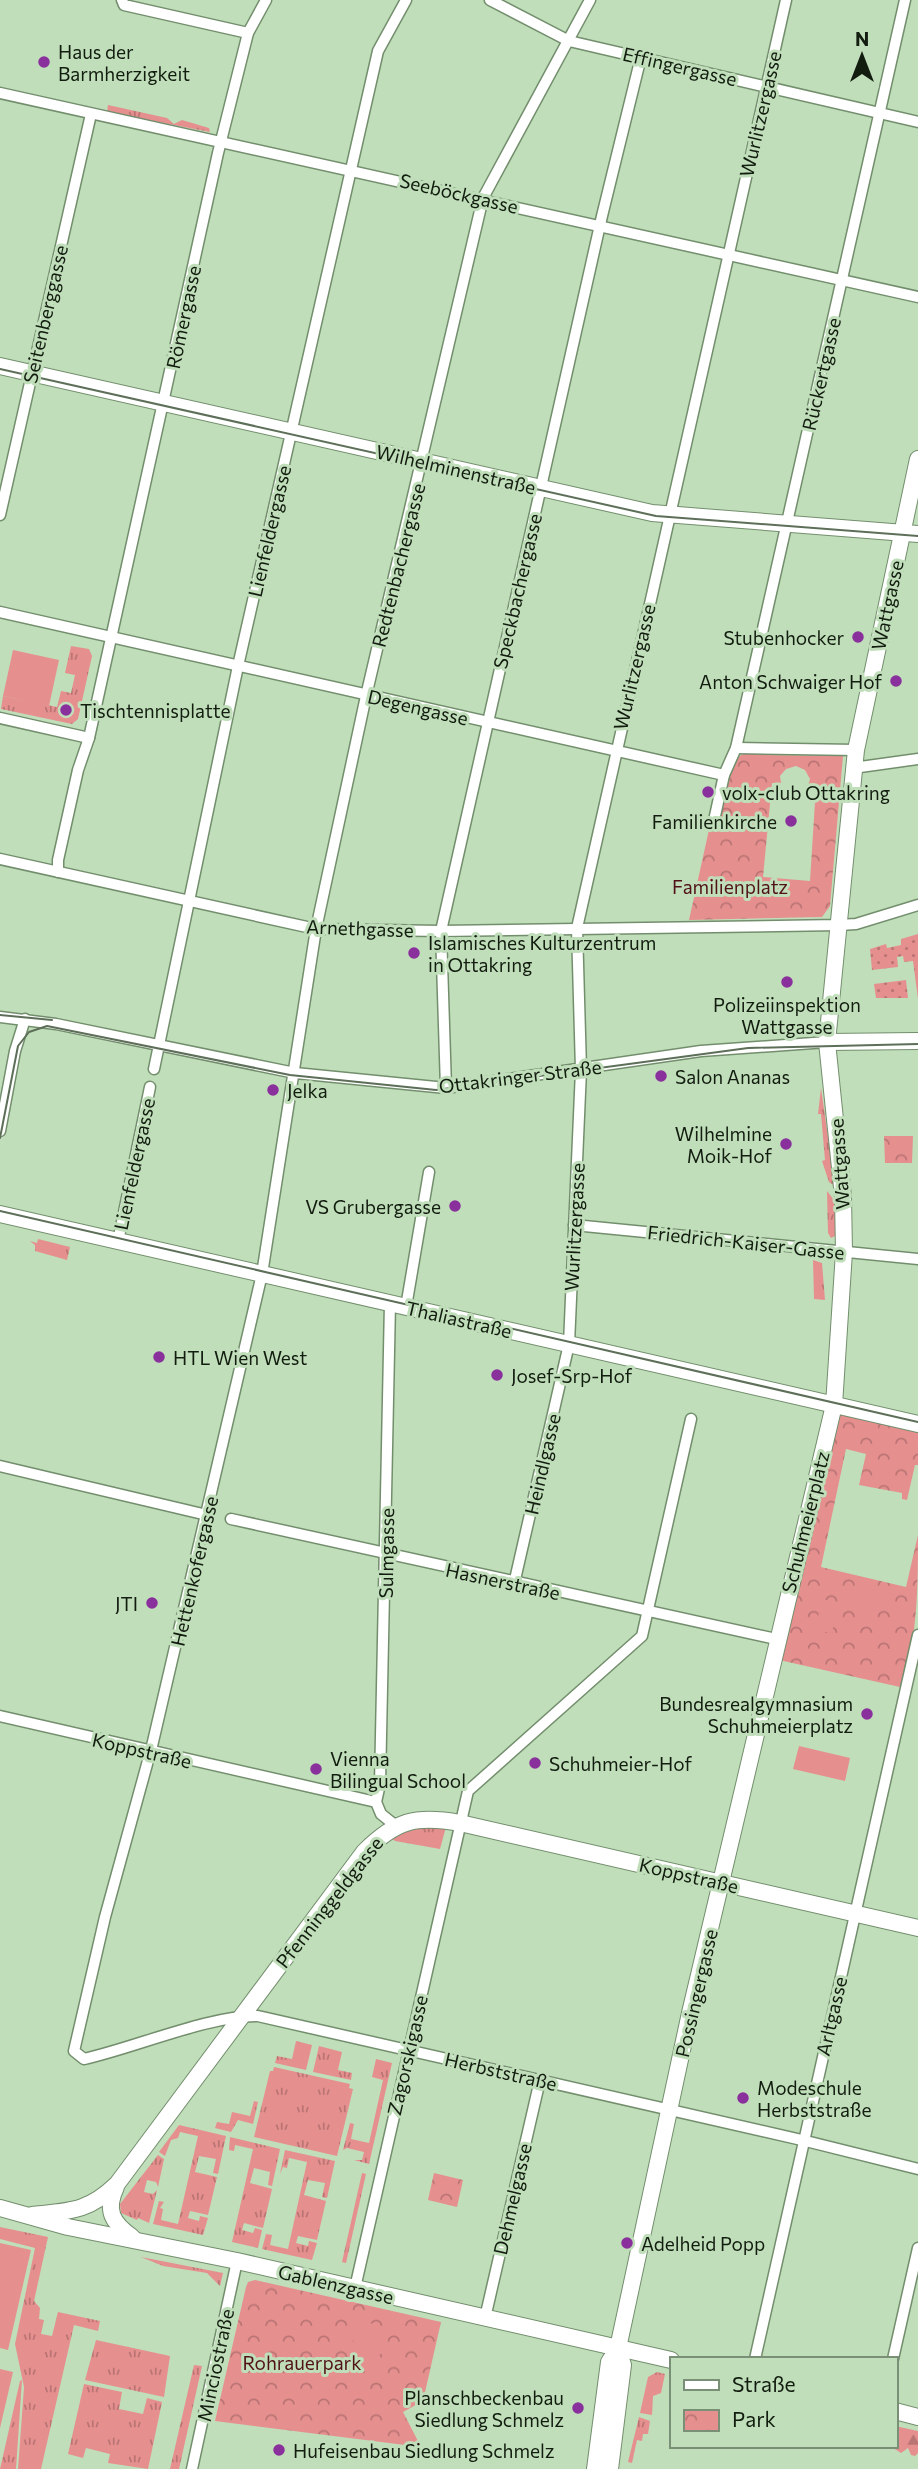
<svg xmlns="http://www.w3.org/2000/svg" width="918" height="2469" font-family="Commissioner,sans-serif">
<defs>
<pattern id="grass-tufts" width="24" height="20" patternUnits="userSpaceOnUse" patternTransform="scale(1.75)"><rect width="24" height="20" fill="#e68f8f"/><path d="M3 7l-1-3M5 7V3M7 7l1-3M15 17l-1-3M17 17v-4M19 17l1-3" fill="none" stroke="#b97473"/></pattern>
<pattern id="forest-firs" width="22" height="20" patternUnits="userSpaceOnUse" patternTransform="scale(1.75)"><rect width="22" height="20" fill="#e68f8f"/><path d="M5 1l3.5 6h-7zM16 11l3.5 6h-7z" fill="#b97473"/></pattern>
<pattern id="park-crowns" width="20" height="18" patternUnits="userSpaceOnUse" patternTransform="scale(1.75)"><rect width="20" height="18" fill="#e68f8f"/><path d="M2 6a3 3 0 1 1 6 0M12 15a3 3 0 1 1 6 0" fill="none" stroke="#b97473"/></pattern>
<pattern id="garden-dots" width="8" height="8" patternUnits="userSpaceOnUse" patternTransform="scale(1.75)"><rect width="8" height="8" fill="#e68f8f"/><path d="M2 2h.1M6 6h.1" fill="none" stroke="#b97473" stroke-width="1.8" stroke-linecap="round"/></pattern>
</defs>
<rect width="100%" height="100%" fill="#c0deba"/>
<g fill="url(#grass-tufts)">
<path d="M108,105L167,118L174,124L182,120L209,128L210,132L107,112Z"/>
<path d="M71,646L89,649L92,656L78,719L72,724L1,709L3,696L57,707L61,691L71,693L75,675L65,673Z"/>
<path d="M821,1088L835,1186L829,1182L822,1161L825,1160L821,1114H818Z"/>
<path d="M827,1191L837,1204V1235L831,1238L828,1233Z"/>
<path d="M38,1239L70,1247L67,1260L35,1251V1245L30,1241L37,1243Z"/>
<path d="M813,1260L822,1263L825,1300L814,1299Z"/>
<path d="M421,1827H446L440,1849L395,1841L390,1837Z"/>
<path d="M296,2041L312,2045L306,2070L275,2063L277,2056L292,2059Z"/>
<path d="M319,2046L342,2052L338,2070L352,2073L351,2080L313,2072Z"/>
<path d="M376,2059L392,2063L369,2164L354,2160H362L364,2152L347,2148L343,2150L350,2123L354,2124L351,2139L369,2143L383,2080L372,2077Z"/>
<path d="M274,2067L350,2084L349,2088L353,2089L337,2156L254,2137L270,2071H273Z"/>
<path d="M254,2101L258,2102L253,2124L238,2120L231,2132L215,2128L217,2122L229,2124L232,2112L250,2116Z"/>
<path d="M179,2125L226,2136L218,2174L213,2173L216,2159L199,2156L195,2172L217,2177L208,2215L190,2211L188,2218L199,2221L200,2216L208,2218L203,2235L153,2224L159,2201L164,2202L160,2208L163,2209L161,2220L178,2224L198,2136L180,2132L178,2138L171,2140L165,2156L159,2152Z"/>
<path d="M230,2137L280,2149L272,2186L268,2185L270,2172L254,2168L250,2183L272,2189L263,2228L244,2223L242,2230L253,2233L255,2228L262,2230L258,2248L232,2242L253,2149L235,2145L234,2151L229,2150Z"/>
<path d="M285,2150L335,2161L327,2198L322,2197L325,2183L308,2180L304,2195L326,2201L317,2240L298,2236L296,2243L308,2246L309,2241L317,2243L312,2260L262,2249L266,2234L272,2235L270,2245L288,2249L307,2162L289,2158L287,2168L283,2167L280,2174Z"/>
<path d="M158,2155L164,2159L158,2187L156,2182L147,2180L144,2192L153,2194L157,2190L149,2223L138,2218L137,2220L121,2213L120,2204Z"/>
<path d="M362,2173L366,2174L346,2263L342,2262Z"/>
<path d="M0,2227L48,2237L34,2301L40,2308L39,2319L44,2320L41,2334L52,2336L58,2312L100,2321L98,2331L74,2325L41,2469H18L24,2387L15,2344L35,2248L0,2239Z"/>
<path d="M141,2257L223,2273L220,2286L207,2273L163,2266Z"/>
<path d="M96,2340L170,2356L164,2397L85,2380Z"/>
<path d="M194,2365L202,2366L179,2469H170Z"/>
<path d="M657,2372L665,2374L661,2393L653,2396L652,2415L640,2413L648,2377Z"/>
<path d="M22,2380L16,2469H0L20,2381Z"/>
<path d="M84,2384L122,2392L119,2409L143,2414L147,2398L162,2402L148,2469L108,2463L110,2454L86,2448L83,2458L68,2454Z"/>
<path d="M639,2417L650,2421L648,2434H643L642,2441L637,2440L632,2463L628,2462Z"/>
</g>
<path fill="url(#forest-firs)" d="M895,2426L918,2431V2453L915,2456L911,2455L908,2448L901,2453L890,2446H895Z"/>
<g fill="url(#park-crowns)" fill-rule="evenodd">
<path d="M747,752H757L758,755L843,756L830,906L822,917L689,920L720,780L728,781L736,758ZM796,766L805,770L810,779L808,786H816L810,881L763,877L772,783H781L780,776L786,769Z"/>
<path d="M884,1136H913L912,1163H885Z"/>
<path d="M834,1405L918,1424V1465H915L907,1500L902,1499V1493L859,1485L866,1454L846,1449L821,1567L906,1587L918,1535C918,1583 918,1645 900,1687L779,1660Z"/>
<path d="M434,2173L463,2180L457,2207L428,2200Z"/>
<path d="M255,2280L441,2322L423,2401L403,2412L421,2447L215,2421L246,2287L248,2282Z"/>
</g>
<g fill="url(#garden-dots)">
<path d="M918,934V999L913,961L904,962L903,956L897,957L898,967L872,970L870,949L886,944L887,948L901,945V939Z"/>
<path d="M906,980L908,998H876L874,984Z"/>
</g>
<g fill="#e68f8f">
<path d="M13,650L59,660L49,706L3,696Z"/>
<path d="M744,798L760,800L757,830L741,829Z"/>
<path d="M852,1589L875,1595L872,1610L849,1605Z"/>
<path d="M822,1599L838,1603L832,1633L815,1630Z"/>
<path d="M799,1746L850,1758L845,1781L793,1769Z"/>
<path d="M0,2243L31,2250L8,2350L0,2348Z"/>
<path d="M366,2315L371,2324L375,2322L386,2342L381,2344L385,2352L364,2362L346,2326Z"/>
<path d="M0,2369L13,2372L0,2428Z"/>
</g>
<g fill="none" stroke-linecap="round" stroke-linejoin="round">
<g stroke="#738e6d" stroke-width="13">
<g id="street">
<path d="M122,0L124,5L248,33"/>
<path d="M490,0L569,41L918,122"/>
<path d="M590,0L483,198L366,696L316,929L262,1274L152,1746L105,1917L74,2051L84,2059C134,2048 210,2015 258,2016L802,2140L918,2169"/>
<path d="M0,93L918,297"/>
<path d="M0,515L91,114"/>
<path d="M0,612L724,775"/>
<path d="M0,718L89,738"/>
<path d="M736,748L856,750"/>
<path d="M853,768L918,759"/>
<path d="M713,825L724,775L736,748L905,0"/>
<path d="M0,859L316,929L441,931L839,925L856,924L918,905"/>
<path d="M58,872V860L78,770L89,738L218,153L248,33L266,0"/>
<path d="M0,1017L56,1024L295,1073L446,1088L701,1051L827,1042"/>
<path d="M154,1069L238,666L378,51L406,0"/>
<path d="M446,1088L441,931L602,216L641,57"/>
<path d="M0,1131L15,1051L25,1019"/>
<path d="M574,1225L918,1259"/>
<path d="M118,1241L150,1087"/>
<path d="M406,1307L429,1172"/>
<path d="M0,1466L207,1515"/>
<path d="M231,1519L776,1639"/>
<path d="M514,1584L569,1344L581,1070L577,928L786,0"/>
<path d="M0,1716L376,1802L381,1814L396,1826"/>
<path d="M376,1802L380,1784L390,1303"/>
<path d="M355,2288L468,1791L642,1636L691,1419"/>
<path d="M485,2318L540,2080"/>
<path d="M755,2359L918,1635"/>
<path d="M893,2359L918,2248"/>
<path d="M192,2469L237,2261"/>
</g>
</g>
<g stroke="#738e6d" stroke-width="18">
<g id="secondary">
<path d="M0,366L652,513L918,534"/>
<path d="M827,1042L918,1041"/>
<path d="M0,1214L918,1424"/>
<path d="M116,2187C105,2210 112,2223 132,2237"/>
<path d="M0,2208L68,2227L237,2261L671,2360"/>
<path d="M32,2215C70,2211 88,2212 117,2184L364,1852C396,1820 416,1815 460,1823L918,1928"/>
<path d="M895,2411L918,2417"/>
<path d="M595,2469L609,2362L618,2348L690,2013L834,1405L844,1252L843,1197L827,1042L856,750L918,459"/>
<path d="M610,2469L623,2365L618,2348"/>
</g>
</g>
<use href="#street" stroke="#fff" stroke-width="10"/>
<use href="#secondary" stroke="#fff" stroke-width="16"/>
<g stroke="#5d6f58" stroke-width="2">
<path d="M0,369L656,516L918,536"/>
<path d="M0,1015L52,1020"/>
<path d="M0,1138L18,1046L29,1032L47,1026L290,1075L436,1090L748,1048L918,1044"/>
<path d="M0,1211L918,1422"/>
</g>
</g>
<g fill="#8a309c" stroke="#c0deba" stroke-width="2.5">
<circle cx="44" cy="62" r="7"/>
<circle cx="858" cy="637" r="7"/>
<circle cx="896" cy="681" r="7"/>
<circle cx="66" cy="710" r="7"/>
<circle cx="708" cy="792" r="7"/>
<circle cx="791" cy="821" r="7"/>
<circle cx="414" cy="953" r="7"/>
<circle cx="787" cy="982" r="7"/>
<circle cx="661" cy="1076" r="7"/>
<circle cx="273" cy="1090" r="7"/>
<circle cx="786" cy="1144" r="7"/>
<circle cx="455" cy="1206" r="7"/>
<circle cx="159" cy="1357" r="7"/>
<circle cx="497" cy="1375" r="7"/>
<circle cx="152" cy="1603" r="7"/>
<circle cx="867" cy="1714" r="7"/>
<circle cx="535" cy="1763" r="7"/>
<circle cx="316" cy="1769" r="7"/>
<circle cx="743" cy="2098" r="7"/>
<circle cx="627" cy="2243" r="7"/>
<circle cx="578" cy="2408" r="7"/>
<circle cx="279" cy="2450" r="7"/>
</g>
<g text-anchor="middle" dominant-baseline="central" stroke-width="6" stroke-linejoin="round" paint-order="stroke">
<g font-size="19" fill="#121c0f" stroke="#c0deba" text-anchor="start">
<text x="58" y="51">Haus der<tspan x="58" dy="22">Barmherzigkeit</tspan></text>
<text x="844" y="637" text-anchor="end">Stubenhocker</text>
<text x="882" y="681" text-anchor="end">Anton Schwaiger Hof</text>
<text x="80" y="710">Tischtennisplatte</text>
<text x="722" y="792">volx-club Ottakring</text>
<text x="777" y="821" text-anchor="end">Familienkirche</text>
<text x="428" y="942">Islamisches Kulturzentrum<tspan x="428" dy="22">in Ottakring</tspan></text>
<text x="787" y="1004" text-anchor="middle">Polizeiinspektion<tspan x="787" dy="22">Wattgasse</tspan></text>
<text x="675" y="1076">Salon Ananas</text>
<text x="287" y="1090">Jelka</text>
<text x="772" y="1133" text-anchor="end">Wilhelmine<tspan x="772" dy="22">Moik-Hof</tspan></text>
<text x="441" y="1206" text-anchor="end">VS Grubergasse</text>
<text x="173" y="1357">HTL Wien West</text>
<text x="511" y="1375">Josef-Srp-Hof</text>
<text x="138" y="1603" text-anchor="end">JTI</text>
<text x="853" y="1703" text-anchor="end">Bundesrealgymnasium<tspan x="853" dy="22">Schuhmeierplatz</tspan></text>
<text x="330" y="1758">Vienna<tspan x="330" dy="22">Bilingual School</tspan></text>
<text x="549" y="1763">Schuhmeier-Hof</text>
<text x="757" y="2087">Modeschule<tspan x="757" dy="22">Herbststraße</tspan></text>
<text x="641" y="2243">Adelheid Popp</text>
<text x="564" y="2397" text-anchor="end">Planschbeckenbau<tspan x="564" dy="22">Siedlung Schmelz</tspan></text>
<text x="293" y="2450">Hufeisenbau Siedlung Schmelz</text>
</g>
<g font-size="19" fill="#121c0f" stroke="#c0deba">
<text transform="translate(680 66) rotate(13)">Effingergasse</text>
<text transform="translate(760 114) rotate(-77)">Wurlitzergasse</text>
<text transform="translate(459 193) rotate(13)">Seeböckgasse</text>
<text transform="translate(45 314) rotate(-77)">Seitenberggasse</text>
<text transform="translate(183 317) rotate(-78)">Römergasse</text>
<text transform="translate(821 374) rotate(-77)">Rückertgasse</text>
<text transform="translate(456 469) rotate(13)">Wilhelminenstraße</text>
<text transform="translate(269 531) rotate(-77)">Lienfeldergasse</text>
<text transform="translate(398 565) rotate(-76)">Redtenbachergasse</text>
<text transform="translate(517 591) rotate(-77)">Speckbachergasse</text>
<text transform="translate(887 605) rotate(-78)">Wattgasse</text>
<text transform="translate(634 667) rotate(-77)">Wurlitzergasse</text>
<text transform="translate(418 707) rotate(13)">Degengasse</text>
<text transform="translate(360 928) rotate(2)">Arnethgasse</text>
<text transform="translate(520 1076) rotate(-7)">Ottakringer Straße</text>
<text transform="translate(134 1164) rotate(-78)">Lienfeldergasse</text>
<text transform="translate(839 1164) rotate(-94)">Wattgasse</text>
<text transform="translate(574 1227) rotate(-87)">Wurlitzergasse</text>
<text transform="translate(746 1242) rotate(6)">Friedrich-Kaiser-Gasse</text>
<text transform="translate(459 1319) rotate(13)">Thaliastraße</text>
<text transform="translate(542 1464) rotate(-77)">Heindlgasse</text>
<text transform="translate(805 1522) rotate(-76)">Schuhmeierplatz</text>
<text transform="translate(386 1553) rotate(-89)">Sulmgasse</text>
<text transform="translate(194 1571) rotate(-77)">Hettenkofergasse</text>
<text transform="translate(503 1581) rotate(12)">Hasnerstraße</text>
<text transform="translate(142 1750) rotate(13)">Koppstraße</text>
<text transform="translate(689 1875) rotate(13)">Koppstraße</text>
<text transform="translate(329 1902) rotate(-52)">Pfenninggeldgasse</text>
<text transform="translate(696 1993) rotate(-77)">Possingergasse</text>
<text transform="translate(831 2016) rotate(-77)">Arltgasse</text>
<text transform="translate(407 2055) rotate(-77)">Zagorskigasse</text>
<text transform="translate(501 2071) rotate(13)">Herbststraße</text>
<text transform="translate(512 2199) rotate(-77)">Dehmelgasse</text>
<text transform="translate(336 2284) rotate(13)">Gablenzgasse</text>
<text transform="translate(215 2365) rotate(-78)">Minciostraße</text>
</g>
<g font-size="19" fill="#501116" stroke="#c0deba">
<text x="730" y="886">Familienplatz</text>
<text x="302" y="2362">Rohrauerpark</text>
</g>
</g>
<rect x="670" y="2357" width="228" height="91" fill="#c0deba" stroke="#7a9076" stroke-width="2"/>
<rect x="684" y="2380" width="35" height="10" fill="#ffffff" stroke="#7a9076" stroke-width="2"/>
<text x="732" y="2392" font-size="21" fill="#121c0f">Straße</text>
<rect x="684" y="2410" width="35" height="21" fill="url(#park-crowns)" stroke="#7a9076" stroke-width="2"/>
<text x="732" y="2427" font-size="21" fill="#121c0f">Park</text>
<g transform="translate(862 56)" stroke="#c0deba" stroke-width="5" paint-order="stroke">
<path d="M0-5L12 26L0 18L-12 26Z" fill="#121c0f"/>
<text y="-10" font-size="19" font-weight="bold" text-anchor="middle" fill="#121c0f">N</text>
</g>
</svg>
